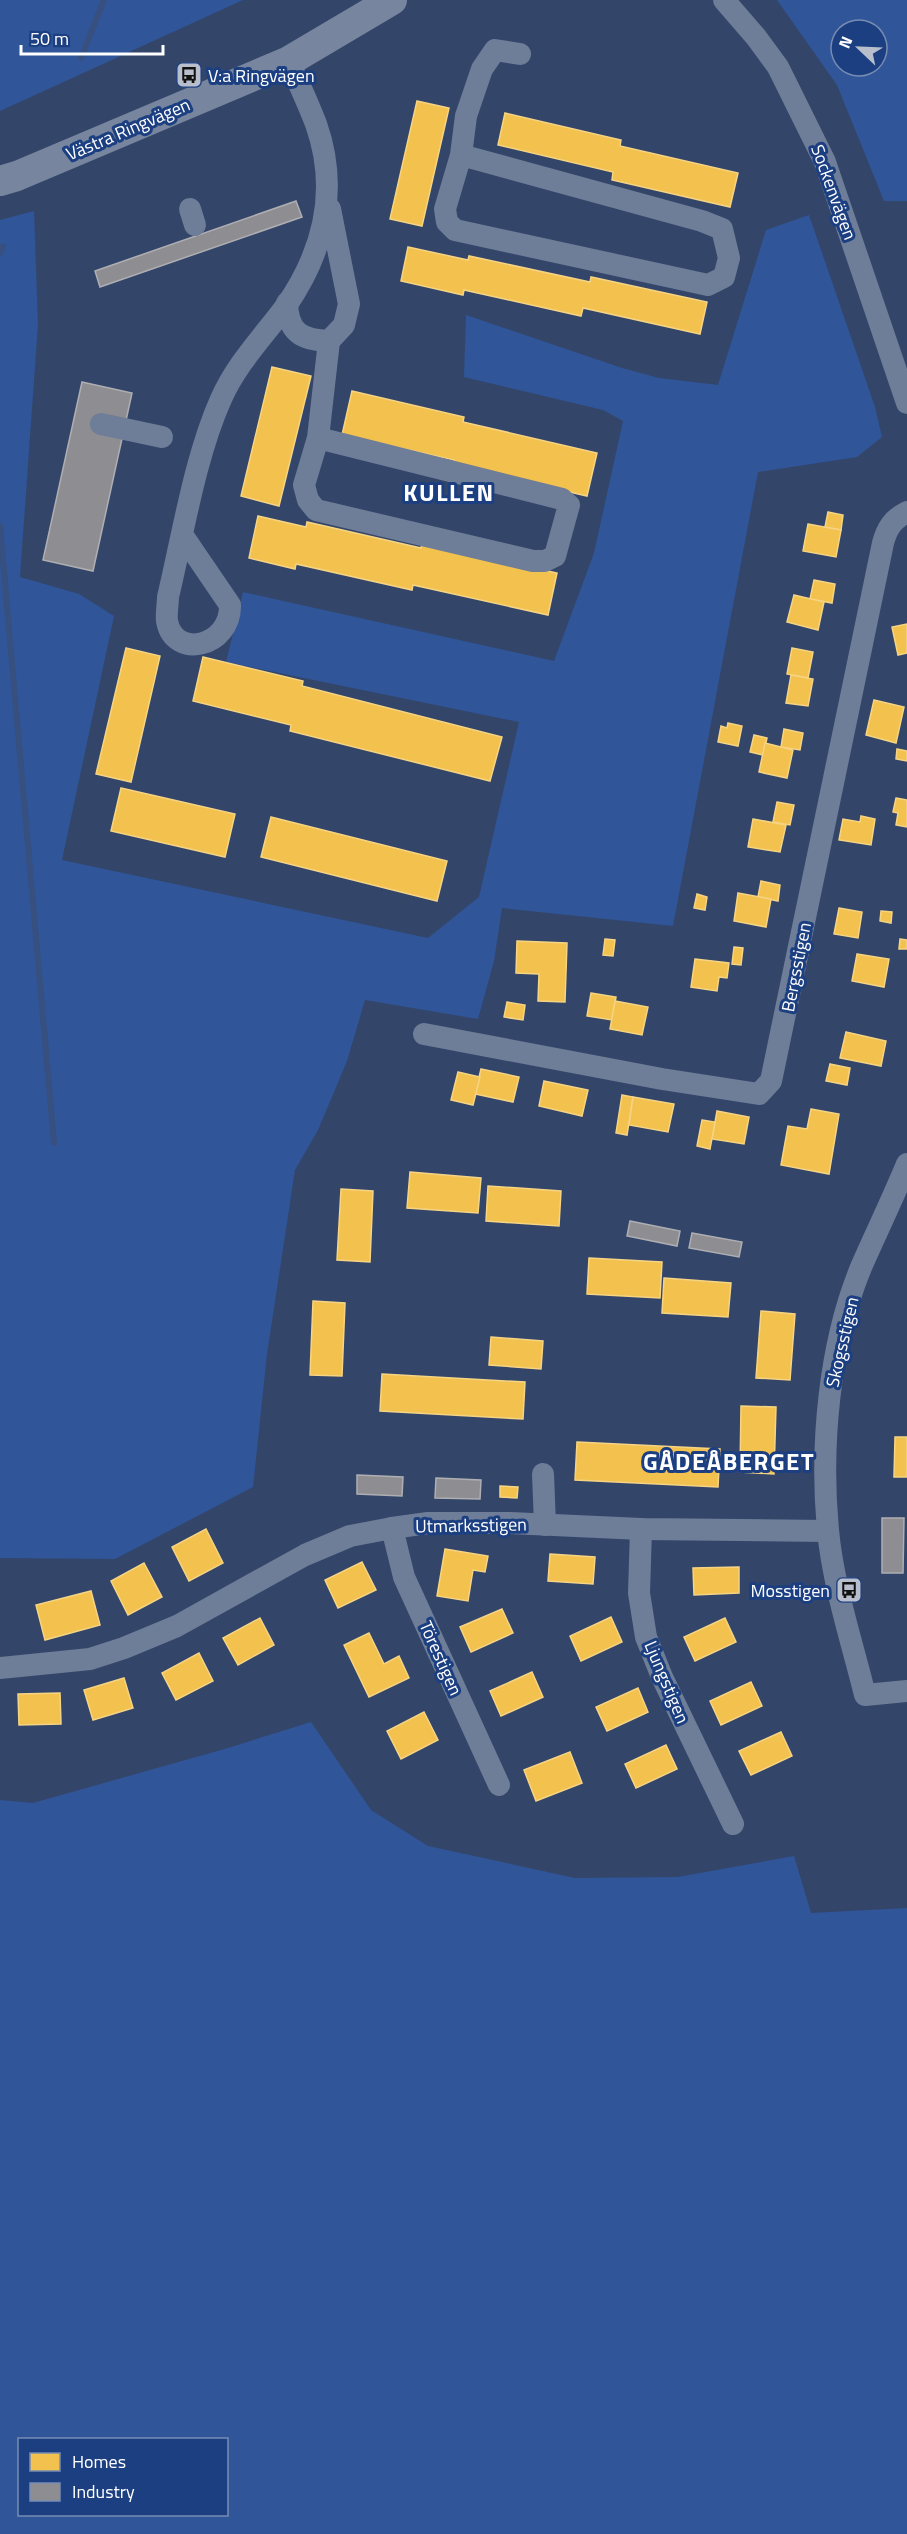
<svg xmlns="http://www.w3.org/2000/svg" width="907" height="2534" font-family="'Titillium Web',sans-serif">
<rect width="100%" height="100%" fill="#33466a"/>
<g fill="#305599" fill-rule="evenodd">
<path d="M0,0H243L0,111Z"/>
<path d="M777,0H907V201H884L837,85ZM841,30H877V66H841Z"/>
<path d="M34,211L38,324L20,577L79,594L114,616L62,860L428,938L479,897L519,722L226,662L243,592L554,661L594,553L623,421L603,410L464,377L466,315L622,368L659,378L718,385L766,230L809,215L875,407L882,437L857,457L758,472L673,926L502,908L494,961L478,1019L365,1000L347,1061L318,1130L295,1170L267,1354L253,1487L115,1559L0,1558V220Z"/>
<path d="M311,1722L371,1810L428,1846L575,1878L678,1877L794,1856L811,1913L907,1908V2534H0V1800L33,1803L228,1748ZM20,2440H226V2514H20Z"/>
</g>
<g fill="#f2c14e" stroke="#f6d483" stroke-width="1.5">
<path d="M417,101L449,108L422,226L390,219Z"/>
<path d="M505,113L621,140L620,146L738,173L730,207L612,180L613,172L498,145Z"/>
<path d="M408,247L468,260L469,256L590,282L591,277L707,302L700,334L583,308L581,316L464,290L463,295L401,281Z"/>
<path d="M272,367L311,376L279,506L241,496Z"/>
<path d="M352,391L464,417L463,422L597,453L587,496L453,465L454,460L342,435Z"/>
<path d="M828,512L843,515L841,530L825,527Z"/>
<path d="M258,516L306,527L307,522L421,548L422,543L557,573L548,615L413,585L412,590L296,564L295,569L249,558Z"/>
<path d="M808,524L841,530L836,557L803,551Z"/>
<path d="M814,580L835,584L832,603L810,599Z"/>
<path d="M794,595L824,602L818,630L787,622Z"/>
<path d="M907,624V653L898,655L892,627Z"/>
<path d="M126,648L160,656L131,782L96,774Z"/>
<path d="M792,648L813,652L808,678L787,674Z"/>
<path d="M203,657L303,681L302,686L502,737L490,781L290,731L291,725L193,701Z"/>
<path d="M791,675L813,679L808,706L786,703Z"/>
<path d="M874,700L904,707L896,743L866,735Z"/>
<path d="M728,723L742,726L738,746L718,742L721,726L727,728Z"/>
<path d="M784,729L803,733L800,750L781,747Z"/>
<path d="M754,735L767,738L763,755L750,752Z"/>
<path d="M765,743L793,750L787,778L759,772Z"/>
<path d="M897,749L907,751V761L896,759Z"/>
<path d="M121,788L235,814L225,857L111,831Z"/>
<path d="M896,798L907,800V827L896,825L898,813L893,812Z"/>
<path d="M777,802L794,805L790,825L773,822Z"/>
<path d="M861,816L875,819L871,845L839,840L843,819L860,822Z"/>
<path d="M271,817L447,861L437,901L261,857Z"/>
<path d="M753,819L786,825L780,852L748,847Z"/>
<path d="M761,881L780,885L778,901L758,897Z"/>
<path d="M738,893L771,899L766,927L734,921Z"/>
<path d="M697,894L707,897L705,910L694,908Z"/>
<path d="M839,908L862,912L858,938L834,934Z"/>
<path d="M881,911L892,912L891,923L880,921Z"/>
<path d="M605,939L615,940L613,956L603,955Z"/>
<path d="M900,939L907,940V949H899Z"/>
<path d="M517,941L567,943L565,1002L538,1001L539,974L516,973Z"/>
<path d="M734,947L743,948L741,965L732,964Z"/>
<path d="M857,954L889,959L884,987L852,981Z"/>
<path d="M695,959L729,963L727,978L719,977L717,991L691,987Z"/>
<path d="M591,993L616,997L612,1020L587,1016Z"/>
<path d="M615,1001L648,1007L642,1035L610,1029Z"/>
<path d="M507,1002L525,1005L523,1020L504,1017Z"/>
<path d="M846,1032L886,1041L881,1066L840,1058Z"/>
<path d="M830,1064L850,1068L847,1085L826,1081Z"/>
<path d="M481,1069L519,1077L513,1102L475,1094Z"/>
<path d="M458,1072L480,1077L473,1105L451,1100Z"/>
<path d="M544,1081L588,1090L582,1116L539,1106Z"/>
<path d="M622,1095L633,1097L627,1135L616,1133Z"/>
<path d="M633,1097L674,1104L668,1132L629,1125Z"/>
<path d="M811,1109L839,1114L829,1174L781,1165L788,1126L807,1129Z"/>
<path d="M717,1111L749,1117L744,1144L712,1139Z"/>
<path d="M702,1120L715,1122L710,1149L697,1146Z"/>
<path d="M410,1172L481,1178L478,1213L407,1208Z"/>
<path d="M488,1186L561,1191L559,1226L486,1221Z"/>
<path d="M341,1189L373,1191L370,1262L337,1260Z"/>
<path d="M589,1258L662,1262L660,1298L587,1294Z"/>
<path d="M664,1278L731,1283L728,1317L662,1313Z"/>
<path d="M313,1301L345,1303L342,1376L310,1375Z"/>
<path d="M761,1311L795,1314L790,1380L756,1378Z"/>
<path d="M491,1337L543,1341L541,1369L489,1365Z"/>
<path d="M382,1374L525,1382L523,1419L380,1411Z"/>
<path d="M741,1406L776,1407L774,1474L740,1472Z"/>
<path d="M895,1437H907V1477H894Z"/>
<path d="M577,1442L720,1449L718,1487L575,1480Z"/>
<path d="M500,1486L518,1487L517,1498L500,1497Z"/>
<path d="M206,1529L223,1563L189,1581L172,1547Z"/>
<path d="M445,1549L488,1556L485,1572L473,1570L468,1601L437,1596Z"/>
<path d="M550,1554L595,1557L593,1584L548,1581Z"/>
<path d="M362,1562L376,1590L338,1608L325,1580Z"/>
<path d="M144,1563L162,1597L128,1615L111,1581Z"/>
<path d="M739,1567V1593L694,1595L693,1568Z"/>
<path d="M91,1591L100,1625L45,1640L36,1605Z"/>
<path d="M502,1609L513,1633L471,1652L460,1627Z"/>
<path d="M611,1617L622,1642L581,1661L570,1636Z"/>
<path d="M260,1618L274,1645L238,1665L223,1638Z"/>
<path d="M725,1618L736,1642L695,1661L684,1637Z"/>
<path d="M369,1633L384,1664L399,1656L409,1678L369,1697L344,1645Z"/>
<path d="M199,1653L213,1681L176,1700L162,1673Z"/>
<path d="M532,1672L543,1697L501,1716L490,1691Z"/>
<path d="M124,1678L133,1708L93,1720L84,1690Z"/>
<path d="M751,1682L762,1706L721,1725L710,1701Z"/>
<path d="M638,1688L648,1712L607,1731L596,1707Z"/>
<path d="M60,1693L61,1724L19,1725L18,1694Z"/>
<path d="M424,1712L438,1740L401,1759L387,1731Z"/>
<path d="M781,1732L792,1756L751,1775L739,1751Z"/>
<path d="M666,1745L677,1769L636,1788L625,1764Z"/>
<path d="M570,1752L582,1783L536,1801L524,1770Z"/>
</g>
<g fill="#8d8d92" stroke="#afafb3" stroke-width="1.5">
<path d="M296,201L302,217L100,287L95,271Z"/>
<path d="M82,382L132,393L93,571L43,560Z"/>
<path d="M630,1221L680,1231L677,1246L627,1236Z"/>
<path d="M692,1233L742,1242L739,1257L689,1248Z"/>
<path d="M357,1475L403,1477L402,1496L357,1494Z"/>
<path d="M436,1478L481,1480L480,1499L435,1498Z"/>
<path d="M882,1518H904L903,1573H882Z"/>
</g>
<g fill="none" stroke-linecap="round" stroke-linejoin="round">
<g stroke="#375080" stroke-width="6">
<path d="M81,58L104,0"/>
<path d="M0,253L3,246"/>
<path d="M0,526L54,1143"/>
</g>
<g stroke="#6e7d98" stroke-width="22">
<path d="M724,0L756,37L778,67L825,162L907,403"/>
<path d="M461,155L702,221L722,229L729,258L724,277L708,285L455,230L447,222L445,209L461,155L466,116L482,69L495,50L520,54"/>
<path d="M190,209L195,225"/>
<path d="M287,303C288,333 302,340 329,341L344,325L349,304L330,209"/>
<path d="M101,424L162,437"/>
<path d="M318,438L562,499L569,505L555,556L545,561H533L316,510L308,500L304,485L318,438L329,341"/>
<path d="M183,536L230,605C231,647 174,660 167,621C166,614 168,604 168,597C183,534 195,457 221,399C237,363 263,337 286,306C324,251 339,189 316,124C308,103 298,82 289,61"/>
<path d="M424,1034L662,1079L759,1094L771,1081L883,543C887,528 893,519 907,512"/>
<path d="M907,1164C893,1198 877,1231 862,1265C829,1343 820,1446 828,1530C833,1585 852,1642 865,1695L907,1691"/>
<path d="M543,1474L545,1525"/>
<path d="M392,1528L404,1577L499,1785"/>
<path d="M641,1529L639,1593L646,1637L662,1677L733,1824"/>
<path d="M0,1668L90,1659L124,1648L177,1626L305,1555L350,1536L392,1528L428,1523H510L641,1529L828,1531"/>
</g>
<path stroke="#77869e" stroke-width="30" d="M0,181L17,176L289,61L392,0"/>
</g>
<defs>
<g id="bus-square" transform="scale(1.35)"><rect x="-9" y="-9" width="18" height="18" rx="4" fill="#b8becb" stroke="#1c3f81"/><path d="M-5-6H5V4H4V6H2V4H-2V6H-4V4H-5ZM-3.5-4V0h7V-4ZM-3.5 1.2v1.5H-2V1.2ZM2 1.2v1.5H3.5V1.2Z" fill="#111"/></g>
</defs>
<g fill-rule="evenodd">
<use href="#bus-square" x="189" y="75"/>
<use href="#bus-square" x="849" y="1590"/>
</g>
<g text-anchor="middle" dominant-baseline="central" stroke-width="6" stroke-linejoin="round" paint-order="stroke">
<g font-size="18" fill="#fff" stroke="#1c3f81" text-anchor="start">
<text x="208" y="75">V:a Ringvägen</text>
<text x="830" y="1590" text-anchor="end">Mosstigen</text>
</g>
<g font-size="18" fill="#fff" stroke="#1c3f81">
<text transform="translate(128 129) rotate(-23)">Västra Ringvägen</text>
<text transform="translate(834 192) rotate(70)">Sockenvägen</text>
<text transform="translate(796 967) rotate(-79)">Bergsstigen</text>
<text transform="translate(842 1342) rotate(-77)">Skogsstigen</text>
<text transform="translate(471 1525) rotate(-1)">Utmarksstigen</text>
<text transform="translate(441 1658) rotate(66)">Törestigen</text>
<text transform="translate(667 1682) rotate(67)">Ljungstigen</text>
</g>
<g font-size="24" font-weight="bold" letter-spacing="1.5" fill="#fff" stroke="#1c3f81">
<text x="449" y="492">KULLEN</text>
<text x="729" y="1461">GÅDEÅBERGET</text>
</g>
</g>
<rect x="18" y="2438" width="210" height="78" fill="#1c3f81" stroke="#778cb3" stroke-width="1.5"/>
<rect x="30" y="2453" width="30" height="18" fill="#f2c14e" stroke="#778cb3" stroke-width="1.5"/>
<text x="72" y="2468" font-size="18" fill="#ffffff">Homes</text>
<rect x="30" y="2483" width="30" height="18" fill="#8d8d92" stroke="#778cb3" stroke-width="1.5"/>
<text x="72" y="2498" font-size="18" fill="#ffffff">Industry</text>
<g transform="translate(859 48) rotate(293)"><circle r="28" fill="#1c3f81" stroke="#778cb3" stroke-width="1.5"/>
<path d="M0-4.5L10 22L0 15L-10 22Z" fill="#b8becb"/>
<text y="-9" font-size="16" font-weight="bold" text-anchor="middle" fill="#ffffff">N</text>
</g>
<path d="M21 45v9h142v-9" fill="none" stroke="#ffffff" stroke-width="3"/>
<text x="30" y="45" font-size="18" fill="#ffffff" stroke="#1c3f81" stroke-width="4.5" paint-order="stroke">50 m</text>
</svg>
